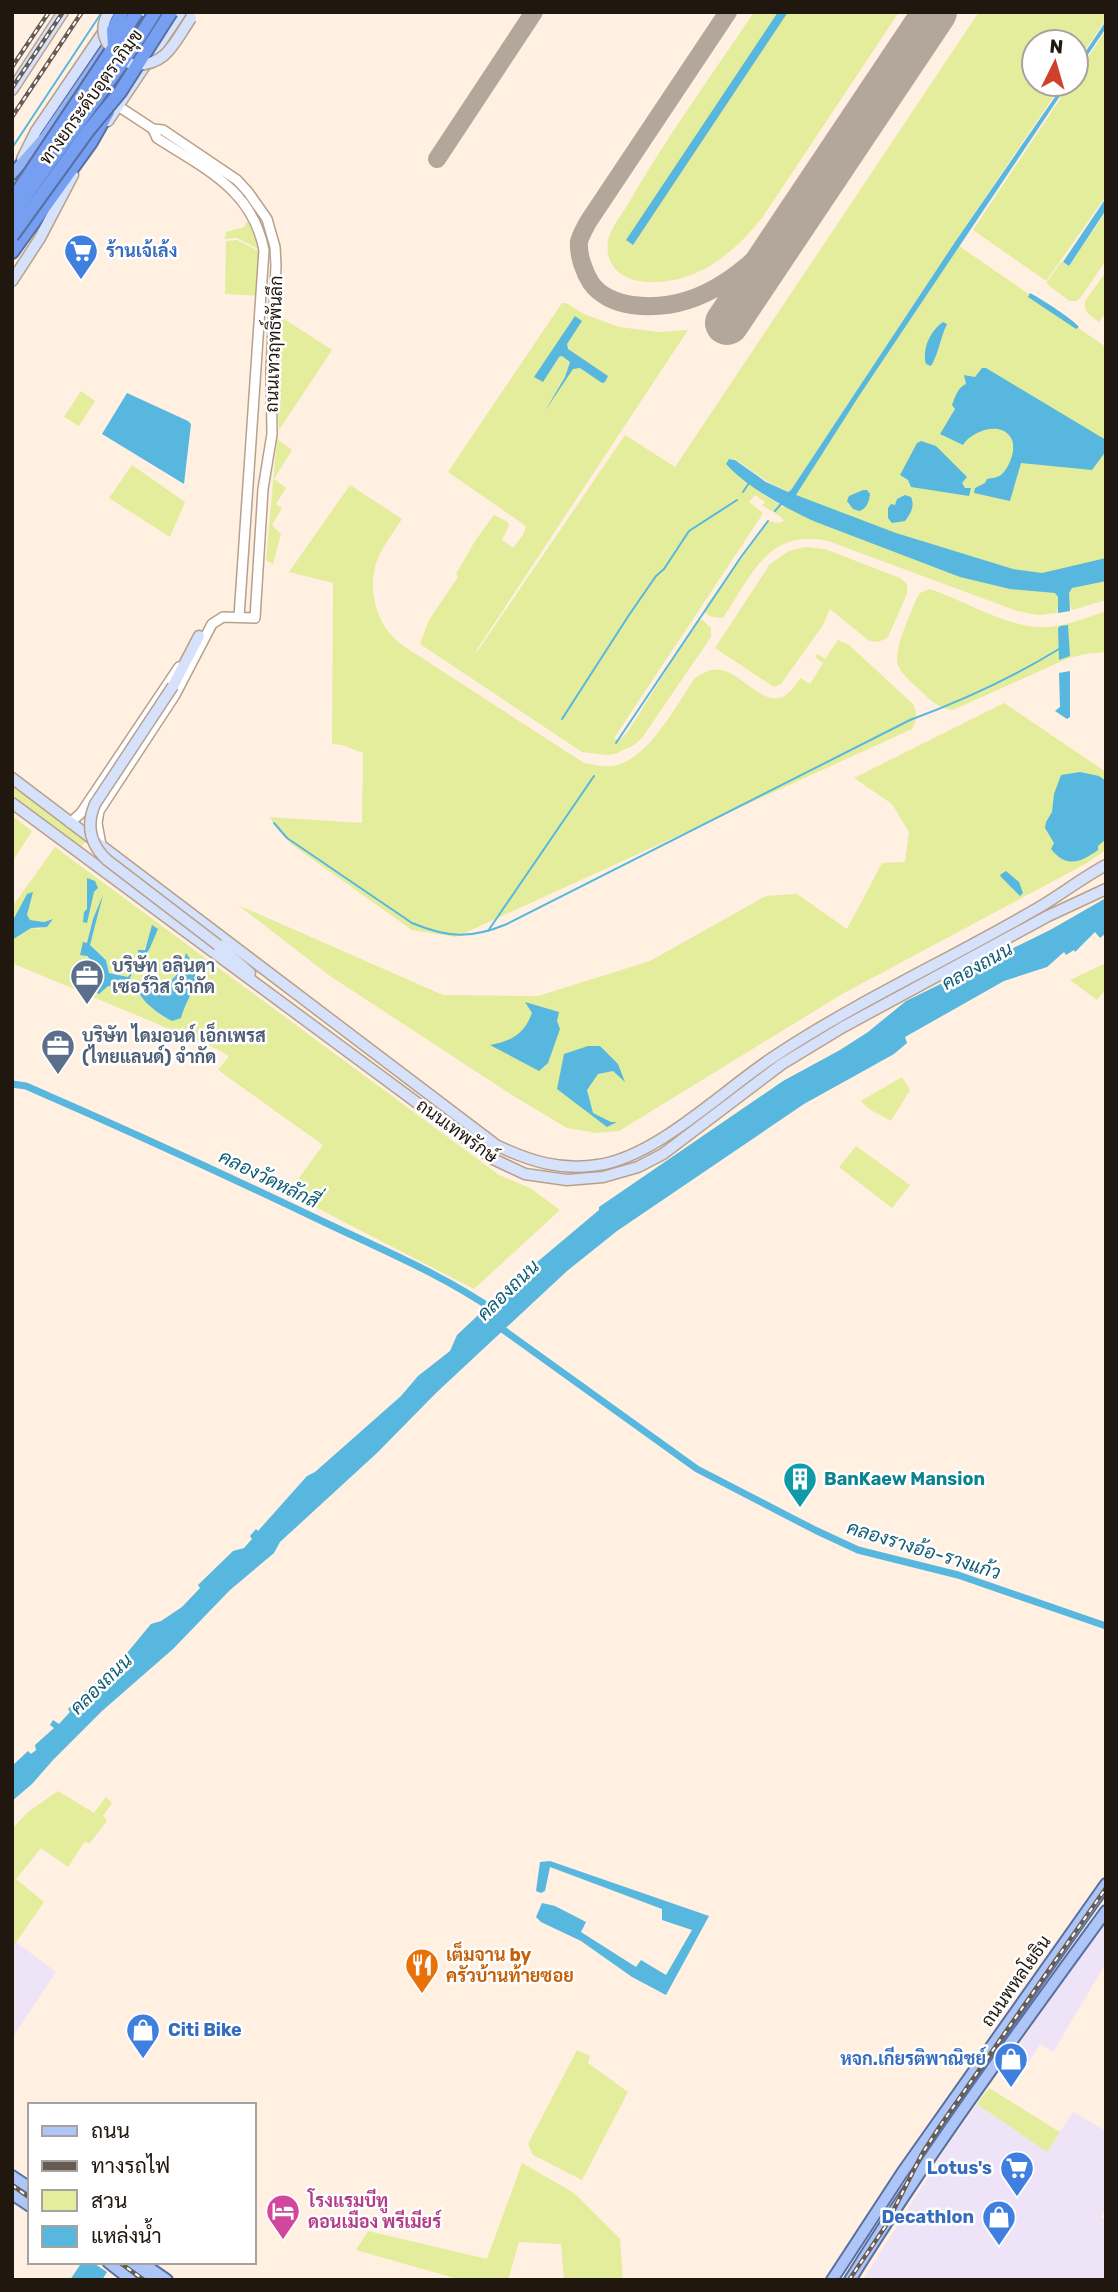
<svg xmlns="http://www.w3.org/2000/svg" width="1118" height="2292" font-family="Rubik,Sarabun,sans-serif">
<rect width="100%" height="100%" fill="#fff0e2"/>
<g fill="#efe3f7">
<path d="M1106,1921V1963L1053,2052L1040,2044L1018,2080L1001,2070Z"/>
<path d="M16,1942L56,1972L12,2038V1948Z"/>
<path d="M977,2104L1047,2152L1073,2112L1106,2131V2208L1101,2217L1106,2220V2280H863L946,2148Z"/>
</g>
<g fill="#e3ed9c" fill-rule="evenodd">
<path d="M754,12H899L762,218C734,253 698,283 651,282C640,282 631,280 621,274C610,266 606,254 608,241C610,229 622,214 628,204C666,138 712,75 754,12Z"/>
<path d="M979,12H1106V19L1076,64V42H1034V84H1062L959,236L791,490L788,492L770,483L735,459H729L726,464L758,491L784,507L959,246L1106,347V600L1072,610L1070,605L1057,609V613L1038,615L1017,611L828,541C768,528 752,575 723,618L712,617L705,613L706,606L769,521L779,523L784,521L781,517L762,505L765,502L755,495L749,502L762,512V515L614,738L619,740L627,733L698,620H703L711,628V637L642,738L634,745L615,754L607,755L582,752L420,644L429,620L458,577L456,574L475,541L494,515L508,522L509,526L502,540L513,548L523,535L526,526L448,472L562,303H566L584,314L619,327L659,332L688,330L476,651L477,652L625,435L675,467Z"/>
<path d="M1106,30V196L1046,281L973,230L1070,84H1076V75Z"/>
<path d="M1106,212V260L1081,297L1077,301H1069L1046,283L1061,262L1069,266Z"/>
<path d="M249,217L254,224L260,250L237,238L225,239L226,232L244,227Z"/>
<path d="M237,240L261,252L259,296L225,294L226,241Z"/>
<path d="M1106,272V312L1099,322C1091,316 1083,312 1085,301Z"/>
<path d="M281,317L332,350L279,430L276,378Z"/>
<path d="M81,391L95,401L79,426L64,417Z"/>
<path d="M277,439L292,450L274,479L286,488L276,504L282,508L272,525L281,534L273,564L266,560Z"/>
<path d="M132,465L185,502L170,537L109,498Z"/>
<path d="M350,485L402,519C394,532 384,544 378,558C367,585 374,620 396,640C403,646 411,651 419,656L584,763C595,765 607,768 618,765C651,755 676,705 695,678C703,673 711,668 721,670C740,672 766,710 786,695C792,691 796,683 801,678L810,684L823,663L815,657L817,654L825,659L838,640L849,645L913,704C918,713 917,720 912,729L456,937L412,930L291,844L269,817L362,823L363,753L342,745L332,744L333,583L289,572Z"/>
<path d="M805,547L825,549L900,578L907,584V594L888,637C881,642 876,643 868,640L830,609L823,625L781,684L774,687L715,648L770,564L789,551Z"/>
<path d="M930,589C963,600 1003,625 1037,627C1060,629 1085,618 1106,611V652L1085,654L1069,658L953,710C938,708 930,700 920,690C912,683 901,674 898,665C893,650 910,615 916,600L920,593Z"/>
<path d="M1004,703L1106,772V850L1087,863L844,993L619,1131L597,1133L567,1128L512,1095L330,976L238,905L443,995L538,996L650,961L766,896L797,894L847,929L882,863L905,862L909,832L892,804L854,778Z"/>
<path d="M12,783L88,840L81,846L12,795Z"/>
<path d="M12,816L32,831L12,862Z"/>
<path d="M55,847L499,1175L530,1188L560,1210L474,1289L288,1193L323,1145L218,1070L229,1056L217,1049L12,963V940L31,928L40,929L51,919L44,922L30,920L27,915L32,893L12,922V907ZM93,919L90,945L106,959L109,973L127,977C139,956 147,950 152,926L149,950L133,970L128,984L121,987L78,982V976L86,979L91,978L94,972V963L86,956ZM186,954L194,991L172,1021L160,1015L137,993L139,980L155,990C173,982 180,973 186,954Z"/>
<path d="M1106,963V989L1097,1000L1070,980Z"/>
<path d="M902,1077L910,1090L891,1121L869,1109L861,1101Z"/>
<path d="M856,1146L910,1185L892,1208L839,1167Z"/>
<path d="M58,1791L94,1813L106,1797L112,1803L103,1816L107,1821L89,1844L85,1841L68,1867L41,1848L16,1879L44,1902L12,1948V1829L28,1812Z"/>
<path d="M577,2050L590,2056L588,2063L628,2092L582,2180L533,2155L528,2144Z"/>
<path d="M989,2088L1060,2132L1047,2152L977,2104Z"/>
<path d="M522,2163L574,2193L620,2239L623,2280H564L561,2244L519,2242L508,2280H461L356,2250L368,2231L487,2259Z"/>
</g>
<g fill="#58b7de">
<path d="M778,12H788L633,245L626,240Z"/>
<path d="M1106,21V28L1076,72V66Z"/>
<path d="M1064,84H1068L859,396L796,495L896,533L1013,569L1042,573L1106,558V581L1072,588L1069,593L1070,611L1058,613V597L1055,593L1010,589L960,577L816,522C790,511 745,486 726,464L729,459L735,460L766,482L788,492L791,490L955,242Z"/>
<path d="M1106,198V210L1069,266L1063,262Z"/>
<path d="M1030,293C1043,300 1071,318 1079,327L1076,329L1028,297Z"/>
<path d="M575,316L582,321L567,344L568,349L608,376L605,382L602,383L580,368L573,369L545,411L565,377L570,362L562,356L559,357L543,382L534,377Z"/>
<path d="M943,322L947,324C940,338 939,353 931,366L926,364C922,349 930,331 943,322Z"/>
<path d="M982,368H986L1106,440V451L1092,470L1021,463L1010,501L974,493L975,488L985,483L987,479C992,478 998,478 1002,474C1010,466 1017,448 1011,438C1000,420 971,432 963,445L940,434L955,409L952,405C955,397 958,387 966,384L964,375L975,377Z"/>
<path d="M127,393L188,421L191,424L184,484L102,434Z"/>
<path d="M921,441L936,446L967,477L962,483L965,488H971L969,496L911,487L908,480L900,475L917,443Z"/>
<path d="M863,490H867L870,494C869,501 867,509 859,511L853,509L847,501L849,496Z"/>
<path d="M905,495L911,497C915,506 911,513 905,521L892,523L888,518V508L891,504L895,505L897,499Z"/>
<path d="M1068,625L1070,656L1059,660L1058,628L1060,626Z"/>
<path d="M1070,671V717L1067,719L1055,711L1060,707L1059,673Z"/>
<path d="M1080,772L1099,776L1106,781V839L1098,846V850C1081,862 1067,869 1051,849L1054,843L1045,828L1046,822L1052,812L1054,794L1061,775Z"/>
<path d="M1006,871L1019,882L1023,893L1020,896L1001,877L1000,875Z"/>
<path d="M87,878L95,881L98,888L94,892L87,923L83,922L84,912L87,909Z"/>
<path d="M33,892L27,915L30,920L44,922L53,919L47,927L31,928L12,940V922L27,894Z"/>
<path d="M103,895L90,945L106,960L109,973L128,977L138,957V950H145L152,925L158,929L149,950L133,970L128,984L121,987L108,986L99,994L78,982L77,976L86,979L91,977L94,972V963L87,956L80,955L83,942L87,943L93,919Z"/>
<path d="M1106,898V933L1100,938L1095,932L1075,952L1074,950L1066,955L1064,952L1047,967L1004,981L905,1037L907,1043L894,1054L804,1104L617,1231L567,1271L436,1393L377,1453L280,1542L274,1553L230,1590L173,1649L102,1711L53,1760L32,1784L12,1801V1766L28,1751L31,1754L36,1750L35,1745L54,1728L50,1725L53,1720L59,1724L70,1712L68,1709L89,1687L93,1689L97,1687L95,1684L127,1653L151,1624L161,1621L182,1607L200,1588L198,1585L233,1551L244,1548L252,1539L250,1536L256,1529L258,1531L307,1476L315,1472L401,1396L418,1376L450,1351L457,1335L491,1303L505,1300L536,1263L599,1210V1207L783,1081L840,1050L868,1032L906,1001L1050,930Z"/>
<path d="M186,953C207,982 188,991 181,1018L172,1021C158,1014 139,1000 135,984L139,980L155,990C174,982 181,972 186,953Z"/>
<path d="M525,1002L559,1012L557,1021L560,1029L548,1063L539,1071L490,1045C512,1041 524,1034 532,1013Z"/>
<path d="M588,1046H600L618,1064L625,1082L613,1071L598,1074L587,1090L593,1113L611,1122H617L607,1127L557,1089L564,1054Z"/>
<path d="M550,1861L709,1916L666,1995L632,1977L581,1941L541,1922L536,1917L542,1903L555,1906L586,1922L581,1932L636,1967L641,1960L666,1975L692,1930L662,1920V1909L550,1867L545,1891L541,1893L536,1891L540,1862Z"/>
<path d="M82,2262H92L107,2272L102,2280H70Z"/>
</g>
<g fill="none" stroke-linecap="round" stroke-linejoin="round">
<g stroke="#58b7de" stroke-width="2">
<path d="M12,148L102,12"/>
<path d="M743,492L749,483"/>
<path d="M775,511L781,504"/>
<path d="M562,719L629,615L656,576L664,569L689,531L737,500"/>
<path d="M616,743L741,557L768,521"/>
<path d="M274,823L287,838L412,923C448,938 471,939 507,924L910,720C961,701 1012,678 1059,649"/>
<path d="M488,931L594,776"/>
</g>
<g stroke="#58b7de" stroke-width="7">
<path d="M12,1084L26,1086C127,1130 226,1175 326,1223C383,1250 443,1275 495,1311"/>
<path d="M498,1326L697,1469L815,1530L858,1550L958,1575L1106,1626"/>
</g>
<g stroke="#b3a69a" stroke-width="18">
<path d="M728,12L588,222C585,228 580,236 579,242C578,255 584,272 591,283C600,296 617,303 632,305C706,315 754,262 800,214"/>
<path d="M437,159L534,12"/>
</g>
<path stroke="#b3a69a" stroke-width="44" d="M727,323L935,12"/>
<g stroke="#b8a18b" stroke-width="12">
<g id="tertiary">
<path d="M153,129L157,138C205,169 252,189 264,250L239,617"/>
<path d="M70,823L81,813L179,667"/>
<path d="M101,845L97,823L99,811L175,695L212,624L223,617L255,618L263,489L272,434L271,371L276,266L275,247L267,219L248,192L237,180L163,130L153,129L118,106"/>
</g>
</g>
<g stroke="#b8a18b" stroke-width="13">
<g id="secondary">
<path d="M12,90L63,12"/>
<path d="M108,121L181,12"/>
<path d="M22,159L36,131L106,28"/>
<path d="M12,281L40,238L73,175"/>
<path d="M173,686L199,636"/>
<path d="M12,778L496,1145C529,1161 561,1171 598,1165C659,1156 726,1087 778,1054C863,998 955,957 1043,905C1064,892 1084,877 1106,865"/>
<path d="M12,803L493,1159L525,1174L567,1180L603,1177L638,1167L663,1154L782,1064L843,1027L1048,916L1106,889"/>
<path d="M218,945L250,973"/>
</g>
</g>
<g stroke="#586fa2" stroke-width="14">
<g id="primary">
<path d="M12,2176L30,2188"/>
<path d="M12,2194L30,2206"/>
<path d="M108,2262L131,2280"/>
<path d="M127,2262L151,2280"/>
<path d="M141,2262L167,2280"/>
<path d="M832,2280L902,2173L1106,1884"/>
<path d="M850,2280C929,2153 1018,2032 1106,1911"/>
</g>
</g>
<g stroke="#586fa2" stroke-width="14">
<path id="trunk" d="M12,174L45,137L109,44"/>
</g>
<g stroke="#586fa2" stroke-width="16">
<path id="motorway" d="M12,252L91,142L108,112"/>
</g>
<use href="#tertiary" stroke="#fff" stroke-width="9"/>
<use href="#secondary" stroke="#d6e2fb" stroke-width="10"/>
<use href="#primary" stroke="#adc5f7" stroke-width="10"/>
<use href="#trunk" stroke="#92b2f4" stroke-width="10"/>
<use href="#motorway" stroke="#769ef1" stroke-width="12"/>
<g stroke="#675c52" stroke-width="4.5">
<g id="rail">
<path d="M12,67L49,12"/>
<path d="M12,88L63,12"/>
<path d="M12,117L82,12"/>
<path d="M12,2185L30,2198"/>
<path d="M119,2262L144,2280"/>
<path d="M849,2280L885,2227L922,2154L940,2126L1106,1888"/>
</g>
</g>
<use href="#rail" stroke="#fff" stroke-width="2" stroke-dasharray="5" stroke-linecap="butt"/>
<g stroke="#b8a18b" stroke-width="13" stroke-linecap="butt">
<g id="secondary-bridge">
<path d="M109,12C94,36 112,54 133,65C167,66 174,43 191,18"/>
<path d="M173,686L95,804C86,825 90,844 107,860L218,945"/>
</g>
</g>
<g stroke="#586fa2" stroke-width="16" stroke-linecap="butt">
<g id="motorway-bridge">
<path d="M114,47L113,30L122,12"/>
<path d="M12,200L137,12"/>
<path d="M12,217C57,147 112,84 155,12"/>
<path d="M12,236L87,132L120,92L171,12"/>
</g>
</g>
<use href="#secondary-bridge" stroke="#d6e2fb" stroke-width="10"/>
<use href="#motorway-bridge" stroke="#769ef1" stroke-width="12"/>
</g>
<defs>
<g id="supermarket-pin" transform="scale(1.75)"><path d="M0 17L-7.5 6A9.5 9.5 0 1 1 7.5 6Z" fill="#3f7fe0" stroke="#fff"/><path d="M-6-5.5h2.5l.6 2H6L4.5 2H-2.5L-4.4-4H-6ZM-1.5 3.2a1.3 1.3 0 1 0 .1 0ZM3 3.2a1.3 1.3 0 1 0 .1 0Z" fill="#fff"/></g>
<g id="office-pin" transform="scale(1.75)"><path d="M0 17L-7.5 6A9.5 9.5 0 1 1 7.5 6Z" fill="#5c6f8a" stroke="#fff"/><path d="M-6-3h4V-5.5h4V-3h4V5H-6ZM-1-4.5V-3h2v-1.5ZM-6 0V1H6V0Z" fill="#fff"/></g>
<g id="building-pin" transform="scale(1.75)"><path d="M0 17L-7.5 6A9.5 9.5 0 1 1 7.5 6Z" fill="#0f9aa8" stroke="#fff"/><path d="M-4-6H4V6H1V3H-1V6H-4ZM-2.5-4.3h1.7v1.8h-1.7ZM.8-4.3h1.7v1.8H.8ZM-2.5-1h1.7V.8h-1.7ZM.8-1h1.7V.8H.8Z" fill="#fff"/></g>
<g id="restaurant-pin" transform="scale(1.75)"><path d="M0 17L-7.5 6A9.5 9.5 0 1 1 7.5 6Z" fill="#e8710a" stroke="#fff"/><path d="M-5-6h1v4h1v-4h1v4h1v-4h1v5L-1.5 .5V6h-2V.5L-5-1ZM5-6V6H3V1.5H1.5Q1.5-4 5-6Z" fill="#fff"/></g>
<g id="shop-pin" transform="scale(1.75)"><path d="M0 17L-7.5 6A9.5 9.5 0 1 1 7.5 6Z" fill="#3f7fe0" stroke="#fff"/><path d="M-5-2.5h2.3a2.7 3.5 0 0 1 5.4 0H5L5.5 6h-11ZM-1.5-2.5h3a1.5 2.3 0 0 0-3 0Z" fill="#fff"/></g>
<g id="hotel-pin" transform="scale(1.75)"><path d="M0 17L-7.5 6A9.5 9.5 0 1 1 7.5 6Z" fill="#d1479c" stroke="#fff"/><path d="M-6-4.5h1.5V1H6V5H4.5V3h-9V5H-6ZM-4 0a1.8 1.8 0 1 1 3.6 0ZM.5 0V-2.5h3Q6-2.5 6 0Z" fill="#fff"/></g>
</defs>
<g fill-rule="evenodd">
<use href="#supermarket-pin" x="81" y="251"/>
<use href="#office-pin" x="87" y="976"/>
<use href="#office-pin" x="58" y="1046"/>
<use href="#building-pin" x="800" y="1479"/>
<use href="#restaurant-pin" x="422" y="1965"/>
<use href="#shop-pin" x="143" y="2030"/>
<use href="#shop-pin" x="1011" y="2059"/>
<use href="#supermarket-pin" x="1017" y="2168"/>
<use href="#hotel-pin" x="283" y="2211"/>
<use href="#shop-pin" x="999" y="2217"/>
</g>
<g text-anchor="middle" dominant-baseline="central" stroke-width="5" stroke-linejoin="round" paint-order="stroke">
<g font-size="18" fill="#20170f" stroke="#fff">
<text transform="translate(91 97) rotate(-54)">ทางยกระดับอุตราภิมุข</text>
<text transform="translate(274 344) rotate(-88)">ถนนเทวฤทธิ์พันลึก</text>
<text transform="translate(457 1131) rotate(36)">ถนนเทพรักษ์</text>
<text transform="translate(1016 1981) rotate(-55)">ถนนพหลโยธิน</text>
</g>
<g font-size="18" font-weight="bold" fill="#366cbe" stroke="#fff" text-anchor="end">
<text x="106" y="251" text-anchor="start">ร้านเจ้เล้ง</text>
<text x="168" y="2030" text-anchor="start">Citi Bike</text>
<text x="986" y="2059">หจก.เกียรติพาณิชย์</text>
<text x="992" y="2168">Lotus's</text>
<text x="974" y="2217">Decathlon</text>
</g>
<g font-size="18" font-weight="bold" fill="#4e5e75" stroke="#fff" text-anchor="start">
<text x="112" y="966">บริษัท อลินดา<tspan x="112" dy="21">เซอร์วิส จำกัด</tspan></text>
<text x="82" y="1036">บริษัท ไดมอนด์ เอ็กเพรส<tspan x="82" dy="21">(ไทยแลนด์) จำกัด</tspan></text>
</g>
<g font-size="18" font-weight="bold" fill="#0d838f" stroke="#fff" text-anchor="start">
<text x="824" y="1479">BanKaew Mansion</text>
</g>
<g font-size="18" font-weight="bold" fill="#c56008" stroke="#fff" text-anchor="start">
<text x="446" y="1955">เต็มจาน by<tspan x="446" dy="21">ครัวบ้านท้ายซอย</tspan></text>
</g>
<g font-size="18" font-weight="bold" fill="#b23c85" stroke="#fff" text-anchor="start">
<text x="308" y="2201">โรงแรมบีทู<tspan x="308" dy="21">ดอนเมือง พรีเมียร์</tspan></text>
</g>
<g font-size="19" font-style="italic" fill="#0f5c76" stroke="#fff">
<text transform="translate(977 966) rotate(-29)">คลองถนน</text>
<text transform="translate(269 1179) rotate(26)">คลองวัดหลักสี่</text>
<text transform="translate(508 1290) rotate(-44)">คลองถนน</text>
<text transform="translate(924 1550) rotate(17)">คลองรางอ้อ-รางแก้ว</text>
<text transform="translate(101 1684) rotate(-44)">คลองถนน</text>
</g>
</g>
<rect width="1118" height="2292" fill="none" stroke="#20170f" stroke-width="28"/>
<rect x="28" y="2103" width="228" height="161" fill="#ffffff" stroke="#a6a29f" stroke-width="2"/>
<rect x="42" y="2126" width="35" height="10" fill="#adc5f7" stroke="#a6a29f" stroke-width="2"/>
<text x="91" y="2138" font-size="21" fill="#20170f">ถนน</text>
<rect x="42" y="2161" width="35" height="10" fill="#675c52" stroke="#a6a29f" stroke-width="2"/>
<text x="91" y="2173" font-size="21" fill="#20170f">ทางรถไฟ</text>
<rect x="42" y="2190" width="35" height="21" fill="#e3ed9c" stroke="#a6a29f" stroke-width="2"/>
<text x="91" y="2208" font-size="21" fill="#20170f">สวน</text>
<rect x="42" y="2226" width="35" height="21" fill="#58b7de" stroke="#a6a29f" stroke-width="2"/>
<text x="91" y="2243" font-size="21" fill="#20170f">แหล่งน้ำ</text>
<g transform="translate(1055 63) rotate(5)"><circle r="33" fill="#ffffff" stroke="#a6a29f" stroke-width="2"/>
<path d="M0-5L12 26L0 18L-12 26Z" fill="#ce422d"/>
<text y="-10" font-size="19" font-weight="bold" text-anchor="middle" fill="#20170f">N</text>
</g>
</svg>
